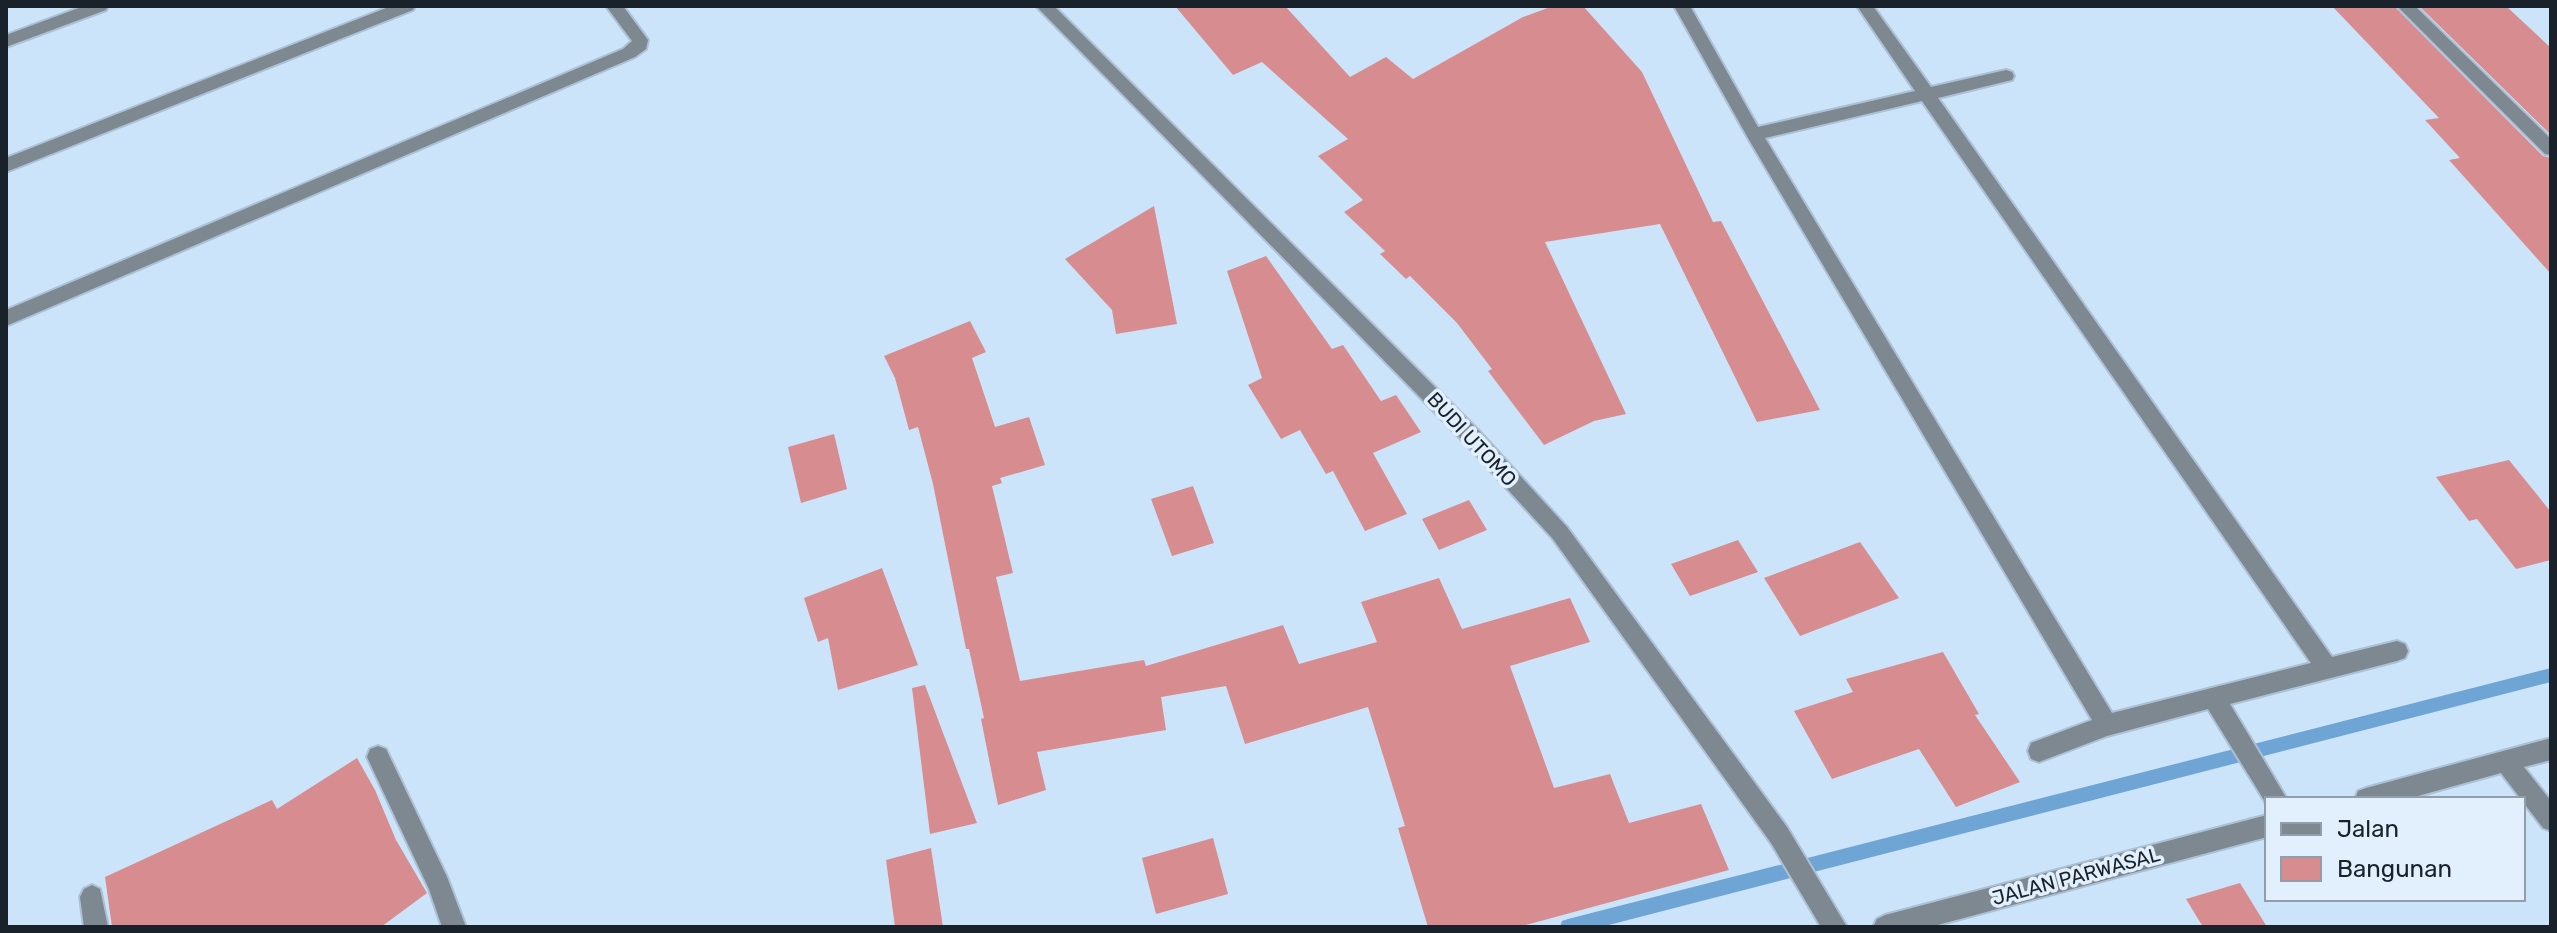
<svg xmlns="http://www.w3.org/2000/svg" width="2557" height="933" font-family="Rubik,sans-serif">
<rect width="100%" height="100%" fill="#cce4fa"/>
<g fill="none" stroke-linecap="round" stroke-linejoin="round">
<path fill="#6fa5d4" fill-rule="evenodd" d="M2551,668V682L1601,927H1560L1562,921L1568,919Z"/>
</g>
<g fill="#d78d90">
<path d="M1175,6H1285L1350,77L1386,57L1413,79L1523,17L1553,6H1583L1642,72L1713,222L1721,221L1820,410L1757,422L1660,224L1545,242L1626,414L1594,421L1544,445L1488,371L1492,369L1457,323L1410,276L1406,279L1380,254L1385,251L1344,212L1363,200L1318,156L1348,139L1262,62L1233,75Z"/>
<path d="M2332,6H2394L2543,156L2551,158V274L2449,160L2460,158L2425,120L2439,118Z"/>
<path d="M2419,6H2506L2551,48V135Z"/>
<path d="M1154,206L1177,324L1116,334L1112,310L1065,259Z"/>
<path d="M1266,256L1332,349L1343,345L1381,401L1396,395L1421,432L1373,453L1407,514L1365,531L1333,471L1326,474L1300,430L1281,439L1248,385L1262,378L1227,271Z"/>
<path d="M970,321L986,352L972,358L995,427L1029,417L1045,465L1000,478L1002,483L992,486L1013,573L996,577L1020,681L1144,660L1146,666L1283,625L1299,664L1377,642L1361,602L1439,578L1462,629L1570,598L1590,642L1510,666L1554,788L1610,774L1629,823L1701,804L1729,870L1518,927H1428L1398,828L1405,826L1368,707L1245,744L1226,686L1161,697L1166,730L1037,752L1046,790L998,805L981,719L984,718L969,649H966L933,484L918,427L909,430L895,378L884,356Z"/>
<path d="M834,434L847,489L801,503L788,447Z"/>
<path d="M2509,460L2551,512V560L2516,569L2477,519L2469,521L2436,477Z"/>
<path d="M1193,486L1214,543L1172,556L1151,499Z"/>
<path d="M1469,500L1487,530L1439,550L1422,519Z"/>
<path d="M1738,540L1758,572L1690,596L1671,564Z"/>
<path d="M1860,542L1899,598L1800,636L1764,578Z"/>
<path d="M882,568L918,665L838,690L828,638L818,642L804,598Z"/>
<path d="M1943,652L1979,714L1975,715L2020,782L1956,807L1919,749L1832,779L1794,711L1853,692L1846,679Z"/>
<path d="M925,685L977,823L930,834L912,688Z"/>
<path d="M357,758L375,790L396,840L427,893L381,927H112L105,877L272,800L277,809Z"/>
<path d="M1213,838L1228,894L1156,914L1142,858Z"/>
<path d="M931,848L943,927H895L886,860Z"/>
<path d="M2240,883L2267,927H2203L2186,899Z"/>
</g>
<g fill="none" stroke-linecap="round" stroke-linejoin="round">
<g stroke="#acc1d5" stroke-width="4">
<g id="minor">
<path d="M84,6H108L106,10L6,47V35Z"/>
<path d="M391,6H415L413,10L6,172V158Z"/>
<path d="M606,6H623L648,40L646,49L635,57L6,326V310L623,49L632,41Z"/>
<path d="M1036,6H1054L1480,432L1567,527L1787,827L1847,927H1821L1771,843L1553,539L1466,444Z"/>
<path d="M1674,6H1690L1758,127L1915,91L1857,6H1873L1931,87L2006,70L2012,72L2014,76L2012,80L1938,98L2332,657L2397,641L2405,644L2408,651L2405,658L2397,661L2230,704L2287,799H2267V805L2208,709L2107,736L2039,762L2031,759L2028,751L2031,743L2092,720L1748,138ZM1922,101L2311,663L2112,713L1765,138Z"/>
<path d="M2397,6H2415L2551,139V155L2545,154Z"/>
<path d="M2551,738V760L2524,767L2551,801V831L2543,828L2501,773L2407,799H2355L2358,791L2366,788Z"/>
<path d="M378,746L386,749L447,877L466,927H442L429,889L367,757L370,749Z"/>
<path d="M2267,815V837L1930,927H1873L1877,919L1885,915Z"/>
<path d="M92,885L100,889L108,927H84L80,897L84,889Z"/>
</g>
</g>
<use href="#minor" fill="#7e8890" fill-rule="evenodd"/>
</g>
<g text-anchor="middle" dominant-baseline="central" stroke-width="7" stroke-linejoin="round" paint-order="stroke">
<g font-size="20" fill="#19222a" stroke="#e2f0fd">
<text transform="translate(1472 439) rotate(47)">BUDI UTOMO</text>
<text transform="translate(2076 876) rotate(-15)">JALAN PARWASAL</text>
</g>
</g>
<rect width="2557" height="933" fill="none" stroke="#19222a" stroke-width="16"/>
<rect x="2265" y="797" width="260" height="104" fill="#e2f0fd" stroke="#929ea9" stroke-width="2"/>
<rect x="2281" y="823" width="40" height="12" fill="#7e8890" stroke="#929ea9" stroke-width="2"/>
<text x="2337" y="837" font-size="24" fill="#19222a">Jalan</text>
<rect x="2281" y="857" width="40" height="24" fill="#d78d90" stroke="#929ea9" stroke-width="2"/>
<text x="2337" y="877" font-size="24" fill="#19222a">Bangunan</text>
</svg>
